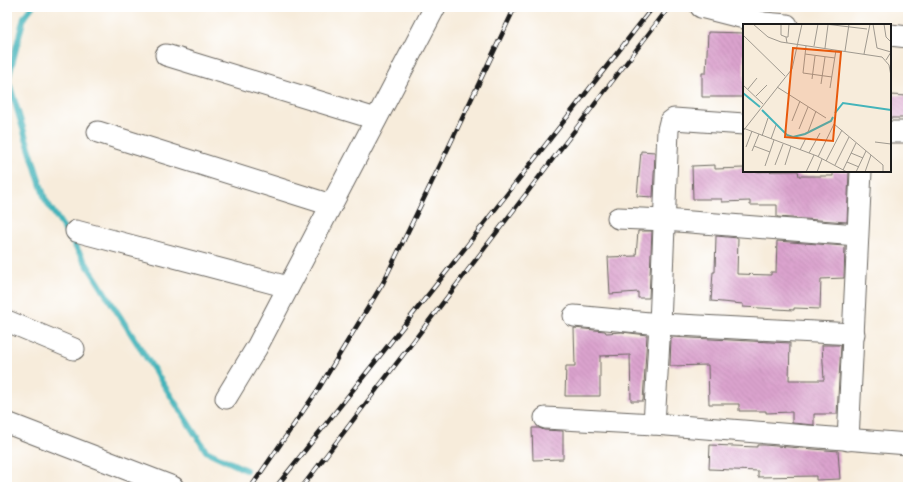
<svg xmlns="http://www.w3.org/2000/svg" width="915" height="494" font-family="'Shantell Sans',sans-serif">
<defs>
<pattern id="building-back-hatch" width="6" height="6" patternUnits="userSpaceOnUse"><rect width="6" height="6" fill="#dba3ce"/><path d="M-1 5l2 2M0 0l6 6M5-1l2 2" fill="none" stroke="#bb8cb0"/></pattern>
</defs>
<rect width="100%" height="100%" fill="#fff"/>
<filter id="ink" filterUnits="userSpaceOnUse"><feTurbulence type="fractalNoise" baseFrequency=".025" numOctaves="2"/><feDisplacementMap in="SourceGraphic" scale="8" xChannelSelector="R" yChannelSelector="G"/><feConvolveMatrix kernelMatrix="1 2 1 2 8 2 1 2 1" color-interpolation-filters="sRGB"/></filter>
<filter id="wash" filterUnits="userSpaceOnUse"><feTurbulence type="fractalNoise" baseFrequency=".012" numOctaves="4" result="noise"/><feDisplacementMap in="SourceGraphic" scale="16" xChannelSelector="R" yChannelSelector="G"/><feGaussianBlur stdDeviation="0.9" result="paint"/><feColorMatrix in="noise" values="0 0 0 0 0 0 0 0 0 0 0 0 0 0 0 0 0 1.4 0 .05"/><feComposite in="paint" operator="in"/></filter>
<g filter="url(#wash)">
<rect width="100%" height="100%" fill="#f7ecdb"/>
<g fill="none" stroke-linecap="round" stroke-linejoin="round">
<path stroke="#44b4ba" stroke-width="6" d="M32,7L24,17L8,80L45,199L206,451L246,470"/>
</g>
<g id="blocks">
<g fill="url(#building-back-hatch)">
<path d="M708,32L744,33V97H702V73H706Z"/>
<path d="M890,95L908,96V118H890Z"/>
<path d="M641,151L655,152L653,197L637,196Z"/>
<path d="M715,165V169L744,168V172L798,171L799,176H833V171H849L847,222L777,217V205H750V201L722,202V199H693L692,166Z"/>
<path d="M638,231H652L649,298H638V292L610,294L608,257L636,256Z"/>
<path d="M716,236L738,238L737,274L771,275V272H776L777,241L845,246L844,278L821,279L820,309L794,308V310L743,307V304L711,301L713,272H715Z"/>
<path d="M574,328L605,331L606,333L622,332L647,335L643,401H631L630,355L600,356V396H565L566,366H575Z"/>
<path d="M671,337L790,343L789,380H824L822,345H841L837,414H814V425L792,423V412L766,413V411H739V404H709L708,365L670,366Z"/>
<path d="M532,428H539L544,430L563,431V459L533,460Z"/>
<path d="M710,445L757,447V445H764L838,451L840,479L816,480V476L758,477V471L709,469Z"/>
</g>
</g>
</g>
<g filter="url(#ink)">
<use href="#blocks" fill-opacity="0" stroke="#69655f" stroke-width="1"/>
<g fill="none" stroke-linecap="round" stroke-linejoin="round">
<g stroke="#69655f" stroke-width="23">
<g id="minor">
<path d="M701,7L764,23L787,25"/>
<path d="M890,35L908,37"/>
<path d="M166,55L376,119"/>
<path d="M98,132L331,205"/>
<path d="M890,132H908"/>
<path d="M618,218L665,220L857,235"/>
<path d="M76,231L288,287"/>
<path d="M574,316L660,324L854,334"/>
<path d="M7,321L74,349"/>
<path d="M226,398L257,347L435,7"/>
<path d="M545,418L654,424L908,444"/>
<path d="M7,423L173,487"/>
<path d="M654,424L660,324L668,130L670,122L674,119L744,124"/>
<path d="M848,440L861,171"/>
</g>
</g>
<use href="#minor" stroke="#fff" stroke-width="21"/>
<g stroke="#1c1c1c" stroke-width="4.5">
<g id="rail">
<path d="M251,487L319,388L383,283L443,159L515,7"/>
<path d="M276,487L451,266L653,7"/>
<path d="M302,487L669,7"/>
</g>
</g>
<use href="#rail" stroke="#fff" stroke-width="3" stroke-dasharray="9" stroke-linecap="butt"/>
</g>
</g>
<g transform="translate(743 24)">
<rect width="148" height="148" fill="#f7ecdb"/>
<path fill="none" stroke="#44b4ba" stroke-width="2" d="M0,69L17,83M19,86L44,111L50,113L62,110L88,97L90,93M92,89L100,79L148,86"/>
<path fill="none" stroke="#9f998f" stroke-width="1" d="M10,0L25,13L38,18L139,33L146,41L148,52M38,0V11L43,13L44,19M82,0L124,5M130,0L134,24L148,28L143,36M141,0L143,13L148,18M0,11L42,52M43,13H45L46,0M63,22L60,49L89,53M71,22L75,0M82,24L85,1M102,27L106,0M62,30L92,34M121,30L127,0M69,55L72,32M78,60L82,33M0,61L20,80M34,63L83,94M87,64L93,26M5,65L14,54M13,72L24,61M49,97L57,77M0,104L74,132L104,148M56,105L65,83M0,107L49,45L59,0M65,108L73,87M19,112L25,94M28,115L33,101M132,118L148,120M11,122L27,128M3,123L9,107M57,126L63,114M9,127L16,110M66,129L77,109M108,129L120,134M128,131L140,141V148M75,133L91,100L128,131L122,148M83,137L99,106M104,138L116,143M32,141L40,120M42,141L48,122M92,141L106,113M22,142L31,116M100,146L113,119M63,148L71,131M74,148L79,135M113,148L123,127"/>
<path fill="#e8590c" fill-opacity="0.15" stroke="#e8590c" stroke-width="2" d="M50,24L98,28L90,117L42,113Z"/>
<rect width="148" height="148" fill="none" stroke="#1c1c1c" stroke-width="2"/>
</g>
<rect width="915" height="494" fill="none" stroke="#fff" stroke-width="24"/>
</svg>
